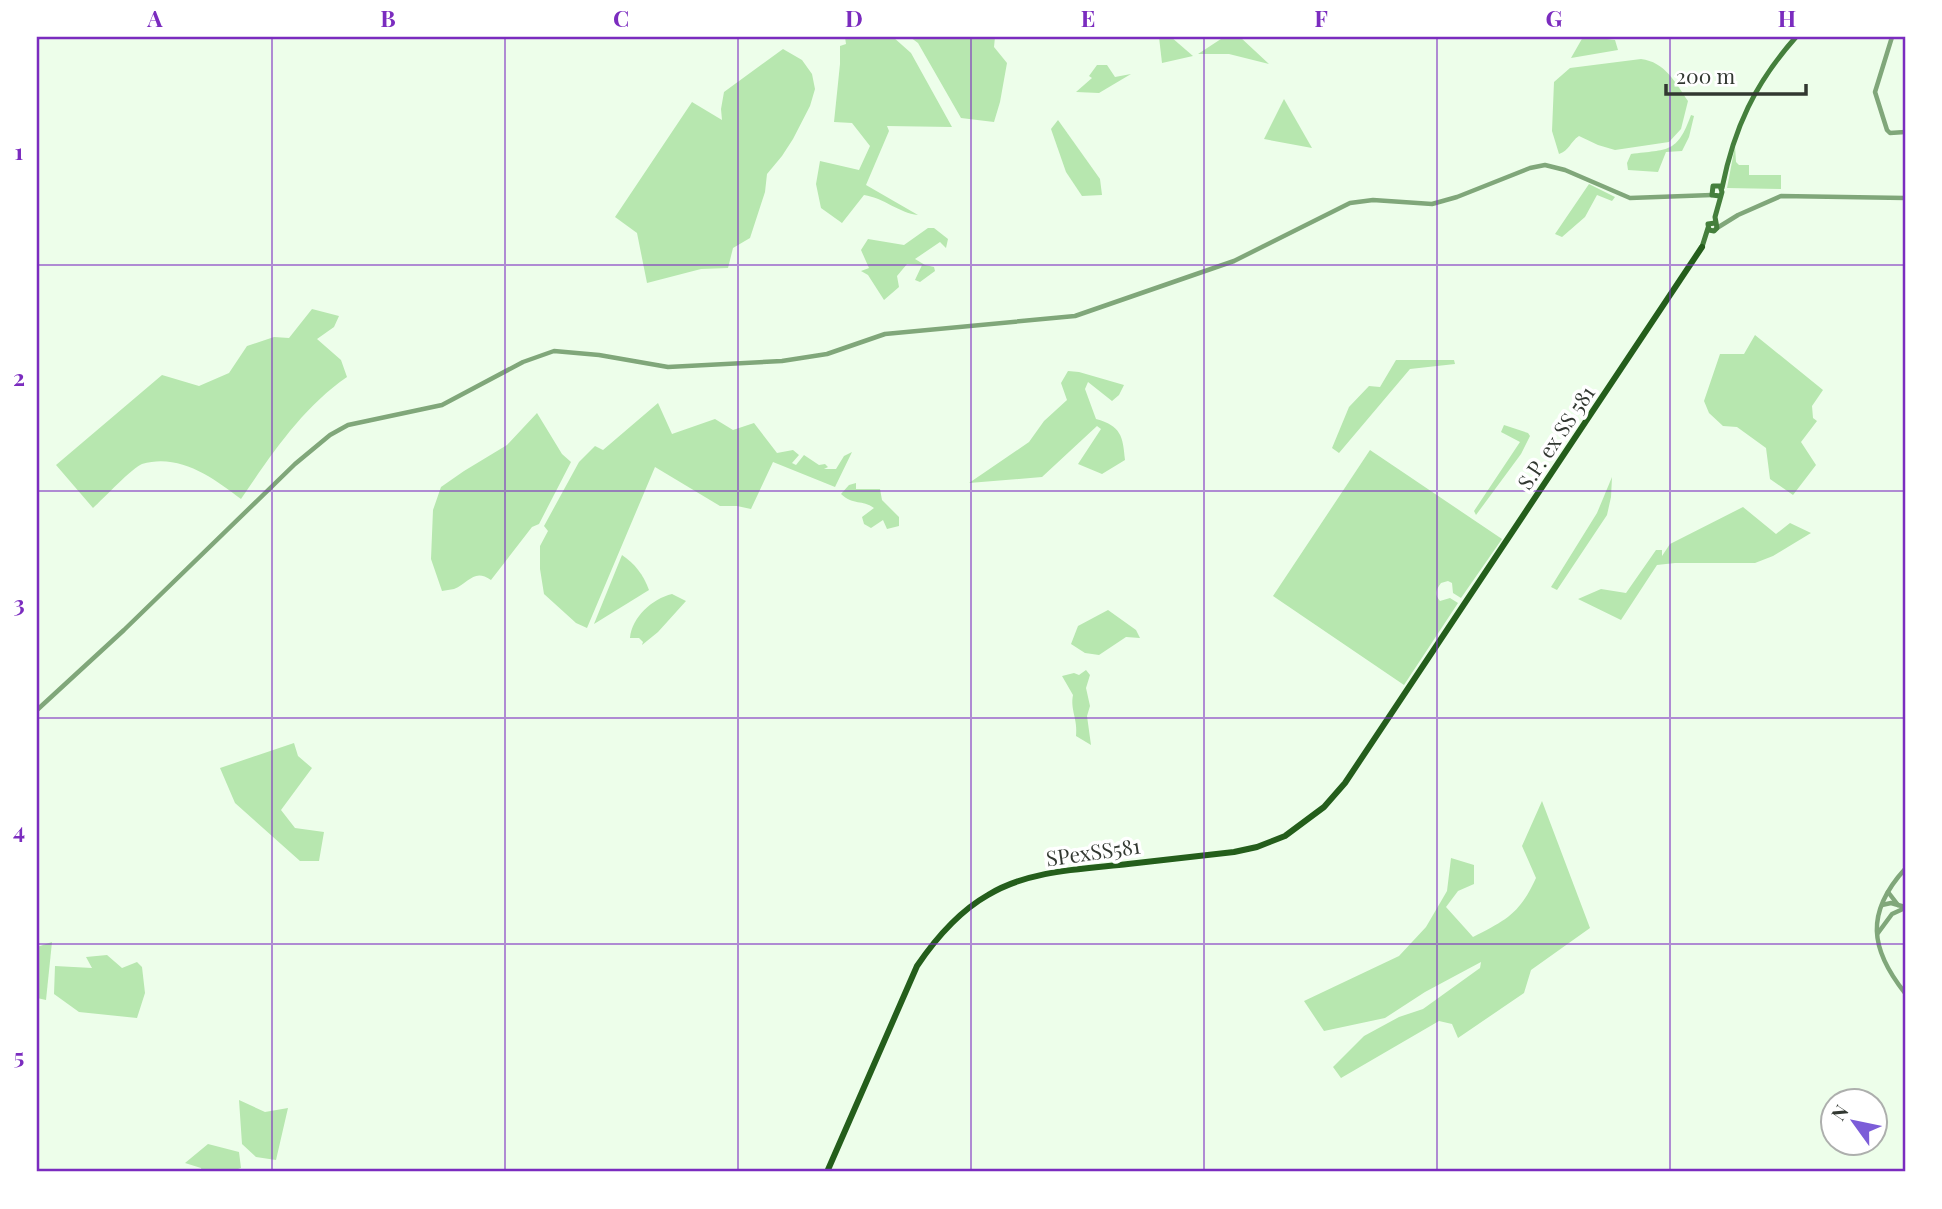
<svg xmlns="http://www.w3.org/2000/svg" width="1942" height="1209" font-family="'Playfair Display',serif">
<rect width="100%" height="100%" fill="#edfeea"/>
<g fill="#b7e7af">
<path d="M845,37H893L911,53L952,127L887,126L889,131L866,185L918,215C899,213 884,198 864,195L842,223L821,208L816,184L820,161L859,170L870,146L852,123L834,122L840,64V46L846,44Z"/>
<path d="M910,37H995L994,47L1007,63L1000,102L994,122L961,118L918,43Z"/>
<path d="M1159,37H1171L1193,56L1162,63Z"/>
<path d="M1224,37H1240L1269,64L1229,54H1198Z"/>
<path d="M1583,37H1605L1607,39L1615,40L1618,50L1571,58Z"/>
<path d="M783,49L802,60L812,74L815,89L810,106L793,139L782,156L767,174L765,192L750,238L733,248L728,268L701,269L647,283L637,233L615,217L692,102L722,120L721,109L724,92Z"/>
<path d="M1641,59C1665,62 1675,82 1688,101L1681,129L1669,142L1615,150L1598,145L1579,136C1570,142 1569,151 1559,154L1552,131L1554,82L1570,68Z"/>
<path d="M1097,65H1107L1115,77L1131,74L1099,93L1076,92L1092,78L1089,76Z"/>
<path d="M1284,99L1312,148L1264,139Z"/>
<path d="M1691,115L1694,116L1689,137L1682,151L1666,152L1658,172L1628,170L1627,163L1631,154C1668,149 1677,154 1691,115Z"/>
<path d="M1058,120L1100,179L1102,195L1082,196L1066,172L1051,129Z"/>
<path d="M1735,146L1736,162L1739,165H1749V175H1781V189L1727,188Z"/>
<path d="M1589,184L1615,197L1612,201L1597,195L1585,217L1562,237L1555,234Z"/>
<path d="M928,228H934L948,239L946,248L940,242L915,259L925,265L934,267L935,271L920,282L915,280L922,265L907,264L897,276L899,287L884,300L868,275L861,271L869,268L861,250L868,239L904,245Z"/>
<path d="M312,309L339,316L334,327L317,339L341,360L347,377C302,408 271,455 241,499C213,478 180,453 142,464C133,467 103,499 93,508L56,465L162,375L199,386L229,373L247,346L274,337L289,338Z"/>
<path d="M1755,335L1823,390L1812,406L1813,418L1817,421L1801,442L1816,465L1793,495L1770,479L1766,448L1737,427L1723,426L1709,413L1704,401L1720,354H1744Z"/>
<path d="M1396,360H1454L1455,364L1410,369L1339,453L1332,448L1349,407L1369,386L1380,387Z"/>
<path d="M1068,371L1079,372L1124,385L1119,395L1112,401L1088,382L1085,389L1096,419C1121,426 1123,436 1125,460L1102,474L1078,464L1101,429L1097,426L1042,477L969,483L1029,442L1044,421L1067,400L1061,383Z"/>
<path d="M658,403L672,434L715,419L733,430L754,423L777,453L793,450L799,455L792,463L796,465L804,455L819,465L825,464L828,467L824,469H836L844,456L852,452L835,487L773,462L751,509L737,506H720L655,467L587,628L576,623L544,594L540,569V546L548,531L544,526L579,462L595,446L603,450Z"/>
<path d="M537,413L562,454L571,462L539,524L532,527L491,580C474,568 469,583 454,589C450,590 446,590 442,591L431,559L433,510L441,487L464,471L507,445Z"/>
<path d="M1504,425L1528,433L1530,436L1521,454L1476,515L1474,511L1520,442L1501,432Z"/>
<path d="M1370,450L1502,539L1461,598L1453,593L1452,583L1448,581L1441,583C1436,590 1434,594 1440,601L1450,598L1458,603L1404,685L1273,596Z"/>
<path d="M1612,477L1611,497L1607,515L1557,590L1551,587L1597,513Z"/>
<path d="M856,483V489H880L882,500L899,517V526L887,529L883,520L871,528L864,524L862,517L874,508C862,499 854,506 841,494L849,485Z"/>
<path d="M1743,507L1776,534L1790,523L1811,533L1773,556L1755,563H1675L1657,565L1621,620L1578,599L1601,589L1626,593L1656,550H1662V556L1670,544Z"/>
<path d="M622,555C635,564 643,574 649,590L594,624Z"/>
<path d="M672,594L686,601L658,632L642,645L643,642L639,638H630C632,617 652,599 672,594Z"/>
<path d="M1108,610L1136,630L1140,638L1126,637L1099,655L1085,653L1071,644L1078,626Z"/>
<path d="M1086,670L1090,675L1086,688L1090,706L1087,716L1091,745L1076,736C1078,719 1070,710 1073,695L1062,676L1074,673L1079,675Z"/>
<path d="M294,743L298,756L312,768L281,810L295,828L324,832L319,861H300L235,803L220,768Z"/>
<path d="M1542,801L1590,928L1531,970L1524,993L1458,1038L1452,1024L1439,1021L1341,1078L1333,1067L1364,1036L1399,1017L1423,1009L1480,968L1481,962L1425,992L1385,1018L1324,1031L1304,1001L1399,956L1426,927L1447,891L1451,858L1474,865V884L1458,891L1446,907L1473,937C1507,920 1520,913 1536,878L1522,846Z"/>
<path d="M52,942L46,1000L37,998V947Z"/>
<path d="M107,955L122,968L137,962L142,967L145,993L137,1018L79,1012L54,994L55,966L92,968L86,957Z"/>
<path d="M239,1100L265,1112L288,1108L276,1160L256,1157L242,1144Z"/>
<path d="M208,1144L239,1152L241,1168L229,1172H202L201,1168L185,1163Z"/>
</g>
<g fill="none" stroke-linecap="round" stroke-linejoin="round">
<g stroke="#80a77a" stroke-width="4.5">
<path d="M1892,37L1875,92L1887,130L1890,133L1905,132"/>
<path d="M1717,228L1738,215L1781,196L1905,198"/>
<path d="M37,710L124,630L295,464L330,435L348,425L442,405L523,362L554,351L599,355L668,367L782,361L827,354L885,334L1075,316L1234,261L1350,203L1373,200L1432,204L1457,197L1530,168L1545,165L1565,170L1630,198L1712,195"/>
<path d="M1905,869C1865,913 1870,949 1905,993"/>
<path d="M1888,892L1898,905"/>
<path d="M1882,905L1891,903L1905,907"/>
<path d="M1878,933L1892,914L1905,908"/>
</g>
<g stroke="#447f3c" stroke-width="5">
<path d="M1722,188C1734,128 1755,83 1796,37"/>
<path d="M1715,223L1708,224L1709,230L1714,231L1717,228L1715,217L1722,192L1720,186H1713L1712,195L1720,196"/>
<path d="M1702,247L1708,228"/>
</g>
<path stroke="#245e1b" stroke-width="6" d="M827,1172L917,966C936,938 958,912 988,895C1029,870 1082,869 1128,864C1164,860 1199,856 1234,852L1257,847L1285,836L1324,807L1345,783L1702,247"/>
</g>
<path fill="none" stroke="#7b2cbf" stroke-width="2" stroke-opacity="0.55" d="M272,37V1172M505,37V1172M738,37V1172M971,37V1172M1204,37V1172M1437,37V1172M1670,37V1172M37,265H1905M37,491H1905M37,718H1905M37,944H1905"/>
<g text-anchor="middle" dominant-baseline="central" stroke-width="7" stroke-linejoin="round" paint-order="stroke">
<g font-size="21" fill="#323831" stroke="#fff">
<text transform="translate(1555 437) rotate(-56)">S.P. ex SS 581</text>
<text transform="translate(1093 851) rotate(-8)">SPexSS581</text>
</g>
</g>
<rect width="1942" height="1209" fill="none" stroke="#ffffff" stroke-width="77"/>
<g transform="translate(1854 1122) rotate(303)"><circle r="33" fill="#ffffff" stroke="#adafad" stroke-width="2"/>
<path d="M0-5L12 26L0 18L-12 26Z" fill="#7c5dd8"/>
<text y="-10" font-size="19" font-weight="bold" text-anchor="middle" fill="#323831">N</text>
</g>
<path d="M1666 84v10h140v-10" fill="none" stroke="#323831" stroke-width="3.5"/>
<text x="1676" y="84" font-size="21" fill="#323831" stroke="#ffffff" stroke-width="5" paint-order="stroke">200 m</text>
<rect x="38" y="38" width="1866" height="1132" fill="none" stroke="#7b2cbf" stroke-width="2.5"/>
<g font-size="23" text-anchor="middle" font-weight="bold" fill="#7b2cbf">
<text x="155" y="27">A</text>
<text x="388" y="27">B</text>
<text x="621" y="27">C</text>
<text x="854" y="27">D</text>
<text x="1088" y="27">E</text>
<text x="1321" y="27">F</text>
<text x="1554" y="27">G</text>
<text x="1787" y="27">H</text>
<text x="19" y="160">1</text>
<text x="19" y="386">2</text>
<text x="19" y="612">3</text>
<text x="19" y="839">4</text>
<text x="19" y="1065">5</text>
</g>
</svg>
